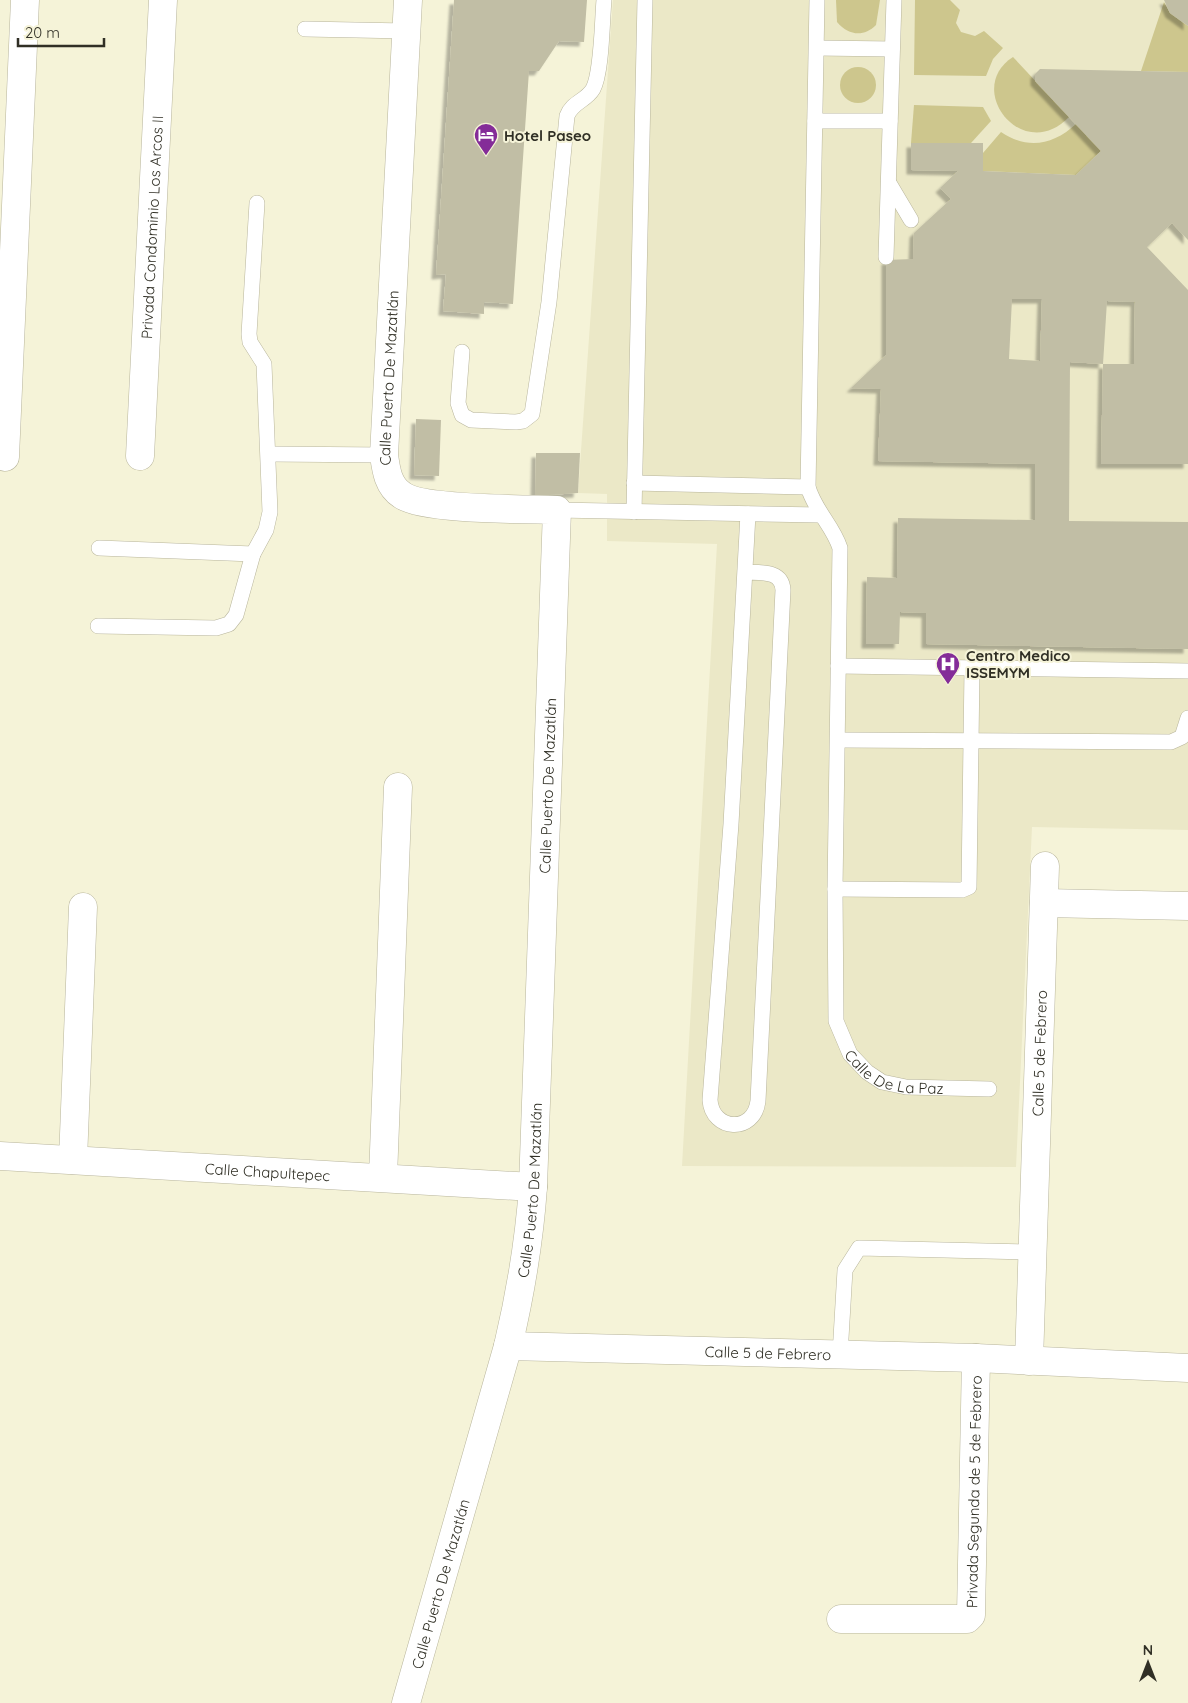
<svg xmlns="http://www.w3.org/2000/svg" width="1188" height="1703" font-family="Quicksand,sans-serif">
<defs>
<filter id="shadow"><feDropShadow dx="-4.5" dy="4.5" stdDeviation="1" flood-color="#0004"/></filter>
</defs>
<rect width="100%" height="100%" fill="#f5f3d8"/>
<path fill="#ebe8c7" d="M613,0H1188V830L1032,827L1016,1167L682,1166L717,544L607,541V494L578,493Z"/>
<g fill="#cdc68d">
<path d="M836,0H880L876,25C864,37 849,36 837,22Z"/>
<path d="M915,0H950L960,10L956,23L961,32L975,36L984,31L1003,48L993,59L986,76L914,75Z"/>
<path d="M1164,2L1170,13L1188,26V72L1141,71Z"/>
<path d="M1013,57L1069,117C1023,165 963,89 1013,57Z"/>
<circle cx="858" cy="85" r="18"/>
<path d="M914,105L983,107L991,121L971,143H911Z"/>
<path d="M1076,124L1101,151L1076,175L983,171V153L1001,132C1028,150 1053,145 1076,124Z"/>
</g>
<g fill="#c1bea5" fill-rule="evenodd" filter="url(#shadow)">
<path d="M454,0H587L584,42L559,41L539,71H529L513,304L484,302V314L443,311L446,274L436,275Z"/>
<path d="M1164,0H1188V26L1170,13Z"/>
<path d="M1040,69L1188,72V240L1172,223L1147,247L1188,290V464H1101L1103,364L1070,362L1069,521L1188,522V649L926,644V613L900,612L899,644H866L867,577L897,578L898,518L1035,520V464L878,461L881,389L851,388L886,355V260L913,259L914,233L951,199L940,188L958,171L911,170V143H983V171L1076,175L1101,151L1035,81V74ZM1012,299H1042L1040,361L1009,359ZM1107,301L1135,302L1134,364H1103Z"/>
<path d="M416,419L441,420L439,476L414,475Z"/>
<path d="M536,453H580L578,493L535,496Z"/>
</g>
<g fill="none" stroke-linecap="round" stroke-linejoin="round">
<g stroke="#b8b59c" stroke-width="16">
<g id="lane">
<path id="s1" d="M817,0L808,487C815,511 833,526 840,548L835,889L836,1021L850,1054L867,1072L882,1082L906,1087L989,1089"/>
<path d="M305,29L406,31"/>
<path d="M817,48L892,49"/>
<path d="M815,121H890"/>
<path d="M889,183L911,220"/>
<path d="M886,257L894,0"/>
<path d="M462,352L458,403L462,415L471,420L516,422L523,421L532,414L549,302L567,116C572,102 586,101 593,89C602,72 602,21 604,0"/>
<path d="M269,454L384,455"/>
<path d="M634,483L808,487"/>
<path d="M557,510L820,515"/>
<path d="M634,512L645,0"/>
<path d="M99,548L253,554"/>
<path d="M745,572C761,573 782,570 783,590L758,1101C754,1134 712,1131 710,1100L731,824L748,514"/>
<path d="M98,626L216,628L229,624L236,615L253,554L266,530L270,512L264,364L250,342L249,334L257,203"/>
<path d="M838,666L1188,671"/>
<path d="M839,740L1171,742L1182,737L1188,718"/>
<path d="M835,889L962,890L969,887L972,670"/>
<path d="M840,1355L845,1270L859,1248L1032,1252"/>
</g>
</g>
<g stroke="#b8b59c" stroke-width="29">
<g id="street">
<path id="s2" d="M140,456L163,0"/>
<path d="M5,457L25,0"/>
<path d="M1044,903L1188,906"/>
<path id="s3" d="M0,1156L533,1187"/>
<path d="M73,1160L83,907"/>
<path d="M383,1177L398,787"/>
<path id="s4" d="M508,1346L976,1358L1188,1368"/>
<path id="s5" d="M1029,1361L1045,866"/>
<path id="s6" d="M841,1619H967L971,1615L976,1358"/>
<path id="s7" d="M406,1703L508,1346C521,1291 529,1244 533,1187L557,510C526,509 422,510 402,495C388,486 386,470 384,455L408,0"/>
</g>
</g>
<use href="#lane" stroke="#fff" stroke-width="15"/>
<use href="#street" stroke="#fff" stroke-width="28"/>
</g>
<defs>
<g id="hotel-pin" transform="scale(1.25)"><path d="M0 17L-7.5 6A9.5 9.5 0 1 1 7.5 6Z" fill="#842c98" stroke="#f5f3d8"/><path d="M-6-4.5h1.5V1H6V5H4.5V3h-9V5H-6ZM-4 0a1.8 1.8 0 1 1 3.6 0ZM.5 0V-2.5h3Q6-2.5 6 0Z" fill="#fff"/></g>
<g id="hospital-pin" transform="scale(1.25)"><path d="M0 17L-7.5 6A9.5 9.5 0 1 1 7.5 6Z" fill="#842c98" stroke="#f5f3d8"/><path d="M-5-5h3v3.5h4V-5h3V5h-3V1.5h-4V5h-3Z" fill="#fff"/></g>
</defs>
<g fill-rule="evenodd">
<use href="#hotel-pin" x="486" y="135"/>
<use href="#hospital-pin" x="948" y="664"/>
</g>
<g text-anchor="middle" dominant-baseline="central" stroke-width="4" stroke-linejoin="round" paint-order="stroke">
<g font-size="15" font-weight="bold" fill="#302f25" stroke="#f5f3d8" text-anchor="start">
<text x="504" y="135">Hotel Paseo</text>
<text x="966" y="655">Centro Medico<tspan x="966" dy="17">ISSEMYM</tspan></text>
</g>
<g font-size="15" fill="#302f25" stroke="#f5f3d8">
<text stroke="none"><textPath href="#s2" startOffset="229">Privada Condominio Los Arcos II</textPath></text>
<text stroke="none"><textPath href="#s7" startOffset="1489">Calle Puerto De Mazatlán</textPath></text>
<text stroke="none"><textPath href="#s7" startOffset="934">Calle Puerto De Mazatlán</textPath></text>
<text stroke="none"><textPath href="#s5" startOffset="308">Calle 5 de Febrero</textPath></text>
<text stroke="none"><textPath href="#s1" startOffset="1116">Calle De La Paz</textPath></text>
<text stroke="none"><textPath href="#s3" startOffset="268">Calle Chapultepec</textPath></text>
<text stroke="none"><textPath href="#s7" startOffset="529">Calle Puerto De Mazatlán</textPath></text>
<text stroke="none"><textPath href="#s4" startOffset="260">Calle 5 de Febrero</textPath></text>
<text stroke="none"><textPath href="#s6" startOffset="255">Privada Segunda de 5 de Febrero</textPath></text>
<text stroke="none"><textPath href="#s7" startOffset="124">Calle Puerto De Mazatlán</textPath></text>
</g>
</g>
<g transform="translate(1148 1663)" stroke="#f5f3d8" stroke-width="4" paint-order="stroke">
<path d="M0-4L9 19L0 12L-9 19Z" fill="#302f25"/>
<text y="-8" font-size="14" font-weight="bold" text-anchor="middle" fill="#302f25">N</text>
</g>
<path d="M18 38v8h86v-8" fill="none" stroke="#302f25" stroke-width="2.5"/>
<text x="25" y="38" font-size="15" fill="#302f25" stroke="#f5f3d8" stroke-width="4" paint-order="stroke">20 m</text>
</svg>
